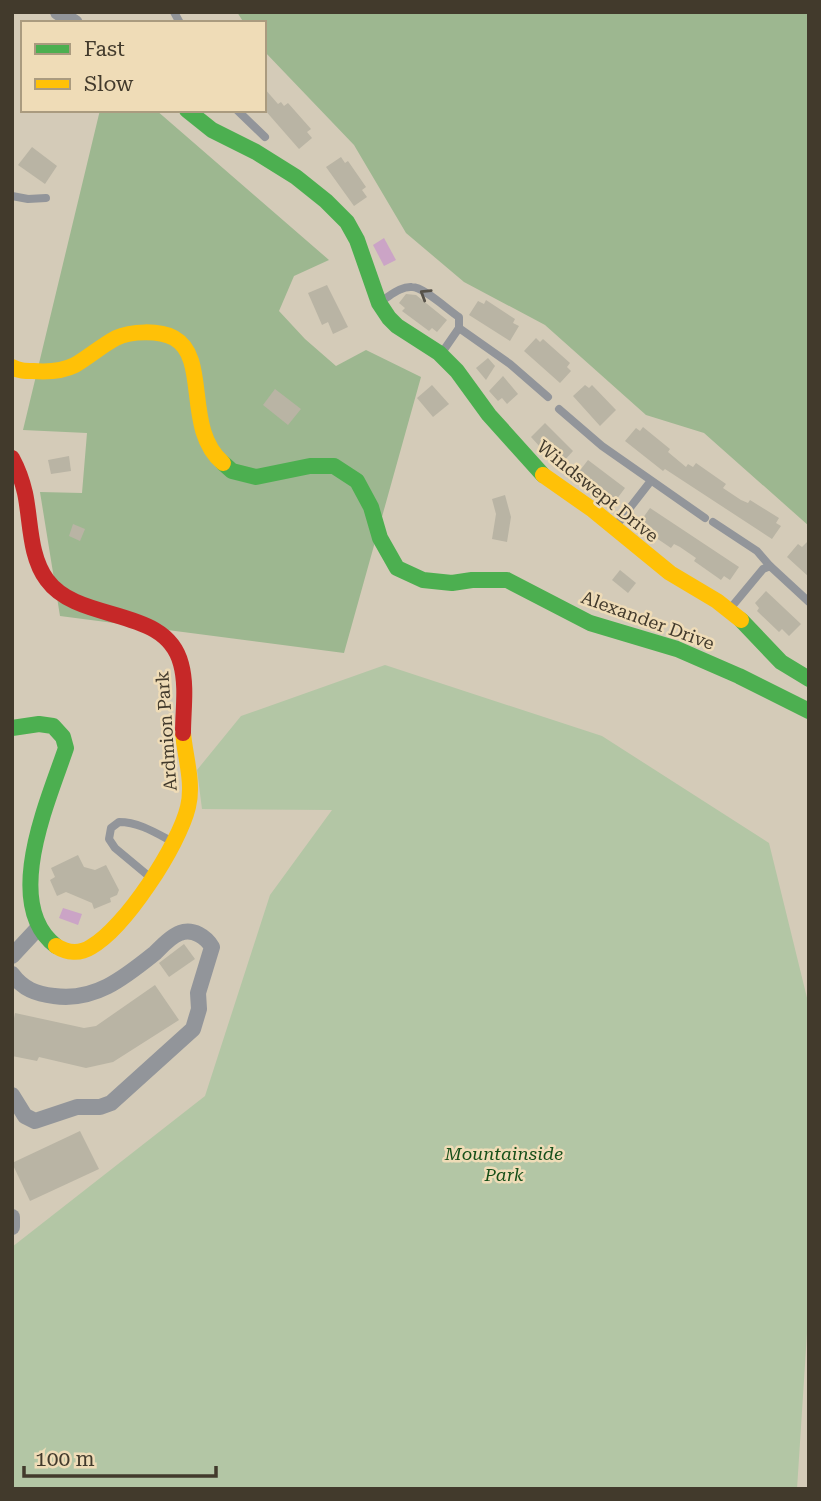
<svg xmlns="http://www.w3.org/2000/svg" width="821" height="1501" font-family="'Roboto Serif',serif">
<rect width="100%" height="100%" fill="#d4cbb8"/>
<path fill="#b3c6a5" d="M385,665L602,736L769,843L809,1006V1302L797,1489H12V1247L205,1096L270,895L332,810L202,809L197,770L241,716Z"/>
<g fill="#9db790">
<path d="M237,12H809V526L704,433L646,415L545,325L464,282L406,233L354,145L264,51V23H244Z"/>
<path d="M100,110H156L329,260L294,276L279,311L305,339L336,366L366,350L421,377L344,653L60,616L40,492L82,493L87,433L23,430Z"/>
</g>
<g fill="#cba4c6">
<path d="M384,238L396,260L384,266L373,245Z"/>
<path d="M63,908L82,914L78,925L59,918Z"/>
</g>
<g fill="#b9b4a4">
<path d="M264,88L278,104L281,102L284,106L288,103L311,129L307,132L312,138L299,149L264,109Z"/>
<path d="M32,147L57,166L45,184L18,165Z"/>
<path d="M341,157L345,163L348,161L366,187L362,190L367,197L354,206L326,167Z"/>
<path d="M327,285L348,327L333,334L328,322L322,325L308,293Z"/>
<path d="M406,294L416,295L447,320L437,332L432,328L429,331L402,311L405,308L399,303Z"/>
<path d="M486,300L515,319L513,323L519,326L510,341L469,315L478,301L484,304Z"/>
<path d="M536,338L540,342L543,339L570,363L567,367L571,371L560,383L524,351Z"/>
<path d="M488,358L495,366L486,380L476,368Z"/>
<path d="M503,376L518,394L507,404L502,398L498,401L489,391Z"/>
<path d="M432,385L449,404L433,417L417,398Z"/>
<path d="M585,385L589,388L592,385L616,410L600,426L573,396Z"/>
<path d="M275,389L301,409L288,425L263,405Z"/>
<path d="M545,423L573,451L562,463L556,456L552,460L531,437Z"/>
<path d="M643,427L670,449L668,452L686,467L688,464L693,467L696,463L726,484L723,488L741,500L748,503L750,500L779,518L776,523L781,526L772,539L665,469L663,471L625,441L636,428L640,431Z"/>
<path d="M69,456L71,471L51,474L48,460Z"/>
<path d="M588,460L625,488L616,500L612,497L609,501L581,480L583,477L578,473Z"/>
<path d="M505,495L511,517L507,542L492,539L496,514L492,499Z"/>
<path d="M650,508L739,567L730,580L724,576L721,580L694,561L696,558L680,547L674,544L671,548L643,529L646,525L640,522Z"/>
<path d="M73,524L85,529L80,541L69,536Z"/>
<path d="M809,540V577L787,557L798,544L802,547Z"/>
<path d="M620,570L636,583L628,593L612,580Z"/>
<path d="M766,591L801,624L789,636L782,629L779,632L757,611L759,608L755,603Z"/>
<path d="M78,855L84,867L95,870L106,865L119,890L117,895L110,898L111,902L94,909L92,903L66,892L57,896L50,880L55,877L51,868Z"/>
<path d="M184,944L195,959L169,977L159,963Z"/>
<path d="M155,985L179,1020L113,1062L86,1068L39,1057L37,1061L12,1056V1029L15,1013L84,1028L96,1026Z"/>
<path d="M80,1131L99,1169L30,1201L12,1163Z"/>
</g>
<g fill="none" stroke-linecap="round" stroke-linejoin="round">
<g stroke="#92959a" stroke-width="8">
<path d="M174,12L180,23"/>
<path d="M237,110L265,137"/>
<path d="M12,196L28,199L46,198"/>
<path d="M381,301C390,296 401,286 412,287C424,287 448,310 459,317V328L441,354"/>
<path d="M459,328L510,364L548,397"/>
<path d="M559,409L602,446L705,518"/>
<path d="M713,522L757,551L770,566"/>
<path d="M615,527L650,482"/>
<path d="M729,610L763,569L770,566L809,602"/>
<path d="M151,878L115,848L109,839L111,828L119,822C139,822 156,833 173,842"/>
</g>
<g stroke="#92959a" stroke-width="16">
<path d="M58,12L75,23"/>
<path d="M12,956L39,927"/>
<path d="M12,974C23,989 36,994 54,996C95,1002 125,977 155,953C162,946 171,936 180,933C193,928 206,937 212,947L198,993L199,1009L193,1029L111,1103L100,1107H77L35,1121L25,1116L12,1095"/>
<path d="M12,1217V1227"/>
</g>
<g stroke="#4caf50" stroke-width="16">
<path d="M187,110L212,130L256,152L296,177L326,201L347,222L357,240L379,303L389,318L397,326L439,353L457,371L489,415L543,475"/>
<path d="M223,463L232,471L256,477L310,466H334L357,481L371,507L380,538L397,568L423,580L452,583L472,580H507L590,623L677,649L739,676L809,711"/>
<path d="M741,620L781,662L809,679"/>
<path d="M12,728L39,724L53,726L63,737L66,748C49,799 1,904 56,946"/>
</g>
<g stroke="#ffc107" stroke-width="16">
<path d="M12,367C19,371 25,371 33,371C46,372 63,371 75,365C89,357 101,346 116,338C131,331 159,330 174,338C210,358 183,429 223,463"/>
<path d="M543,475L593,510L670,573L717,601L741,620"/>
<path d="M56,946C67,953 80,954 91,947C125,928 179,845 188,807C194,783 185,757 183,733"/>
</g>
<path stroke="#c62828" stroke-width="16" d="M12,458C18,469 22,480 25,493C31,521 29,556 47,580C79,624 166,605 181,664C187,686 183,710 183,733"/>
</g>
<defs><path id="oneway-chevron" d="M-2-3.5L2.5 0L-2 3.5" fill="none" stroke-width="1.6" stroke-linecap="round" stroke-linejoin="round" transform="scale(1.75)"/></defs>
<use stroke="#565148" href="#oneway-chevron" transform="translate(425 294) rotate(-148)"/>
<g text-anchor="middle" dominant-baseline="central" stroke-width="5" stroke-linejoin="round" paint-order="stroke">
<g font-size="18" fill="#423a2c" stroke="#efdcb7">
<text transform="translate(598 491) rotate(39)">Windswept Drive</text>
<text transform="translate(648 620) rotate(20)">Alexander Drive</text>
<text transform="translate(166 731) rotate(-94)">Ardmion Park</text>
</g>
<g font-size="18" font-style="italic" fill="#164f19" stroke="#efdcb7">
<text x="504" y="1153">Mountainside<tspan x="504" dy="21">Park</tspan></text>
</g>
</g>
<rect width="821" height="1501" fill="none" stroke="#423a2c" stroke-width="28"/>
<rect x="21" y="21" width="245" height="91" fill="#efdcb7" stroke="#aa9b7f" stroke-width="2"/>
<rect x="35" y="44" width="35" height="10" fill="#4caf50" stroke="#aa9b7f" stroke-width="2"/>
<text x="84" y="56" font-size="21" fill="#423a2c">Fast</text>
<rect x="35" y="79" width="35" height="10" fill="#ffc107" stroke="#aa9b7f" stroke-width="2"/>
<text x="84" y="91" font-size="21" fill="#423a2c">Slow</text>
<path d="M24 1466v10h192v-10" fill="none" stroke="#423a2c" stroke-width="3.5"/>
<text x="35" y="1466" font-size="21" fill="#423a2c" stroke="#efdcb7" stroke-width="5" paint-order="stroke">100 m</text>
</svg>
